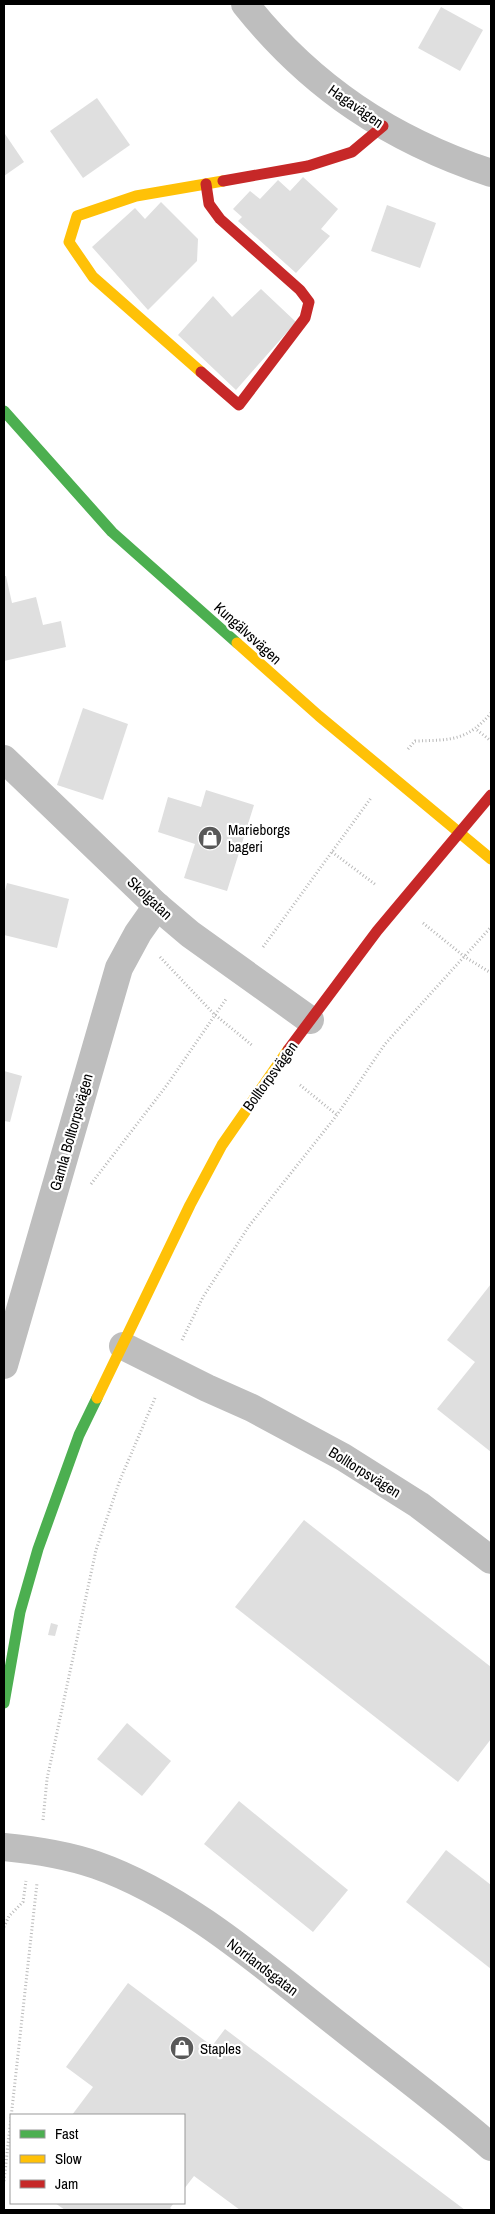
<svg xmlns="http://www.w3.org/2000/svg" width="495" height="2214" font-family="'Archivo Narrow',sans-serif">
<rect width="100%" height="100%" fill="#fff"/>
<g fill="#dfdfdf">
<path d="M441,7L483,30L460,71L418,48Z"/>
<path d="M97,98L130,145L83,178L50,131Z"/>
<path d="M5,134L24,162L4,176V135Z"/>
<path d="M303,177L338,209L321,229L330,236L296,273L238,221L242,217L233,209L250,191L260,199L278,180L290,191Z"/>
<path d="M161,202L198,239L197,261L148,310L92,247L135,208L145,219Z"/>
<path d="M387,205L436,223L420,268L371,251Z"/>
<path d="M261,289L296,322L236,390L178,335L213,296L232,317Z"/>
<path d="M4,576H6L12,603L36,597L43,625L61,621L66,647L4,661Z"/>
<path d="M83,708L128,724L103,800L57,785Z"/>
<path d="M206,790L254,805L227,891L184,878L195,844L158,832L168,797L201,807Z"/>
<path d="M7,883L69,899L57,948L4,935V895Z"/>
<path d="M4,1071L22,1076L10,1122L4,1121Z"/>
<path d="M491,1284V1452L437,1409L475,1362L447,1340Z"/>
<path d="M304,1520L491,1667V1739L458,1782L235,1607Z"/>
<path d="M51,1623L58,1625L55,1636L48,1635Z"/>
<path d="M127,1723L171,1761L142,1796L97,1759Z"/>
<path d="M239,1801L348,1890L313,1932L204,1844Z"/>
<path d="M446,1850L491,1885V1969L406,1902Z"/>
<path d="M128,1983L212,2046L225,2029L465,2210H240L194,2176L184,2189V2115H72L93,2087L66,2067Z"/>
<path d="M55,2203H174L170,2208L173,2210H65Z"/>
</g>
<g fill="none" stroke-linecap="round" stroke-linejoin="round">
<g stroke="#b9b9b9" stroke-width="3" stroke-dasharray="1 2.5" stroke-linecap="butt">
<path d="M477,730L491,741"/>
<path d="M408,749L415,741C451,740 467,741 491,713"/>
<path d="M332,852L376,885"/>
<path d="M423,923L465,957L491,973"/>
<path d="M263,947L371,798"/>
<path d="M160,957L214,1014L253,1046"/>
<path d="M300,1085L337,1115"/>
<path d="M91,1184L167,1085L226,999"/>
<path d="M182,1340L203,1297L249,1226L337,1115L385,1044L491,927"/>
<path d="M43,1820L47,1779L96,1550L120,1480L155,1398"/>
<path d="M4,1927L9,1916L23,1902L26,1881"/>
<path d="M4,2181L37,1883"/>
</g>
<g stroke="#bebebe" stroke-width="28">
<path d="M245,4C311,87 391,140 491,173"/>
<path d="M4,759L157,906L190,934L310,1020"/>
<path d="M123,1346L207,1388L252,1408L343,1457L419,1505L491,1560"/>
<path d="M4,1365L119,968L138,933L157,906"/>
<path d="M4,1847C35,1850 67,1855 96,1865C185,1896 267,1969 341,2027C391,2067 443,2105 491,2147"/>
</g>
<g stroke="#4caf50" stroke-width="11">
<path d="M4,411L112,532L237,643"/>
<path d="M4,1703L20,1612L38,1549L79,1435L97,1398"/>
</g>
<g stroke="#ffc107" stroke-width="11">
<path d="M201,372L93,277L69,242L77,216L136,196L223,181"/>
<path d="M237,643L319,716L491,859"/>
<path d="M97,1398L190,1205L222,1145L288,1050"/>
</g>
<g stroke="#c62828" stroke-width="11">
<path d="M223,181L308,166L352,152L383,126"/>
<path d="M201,372L239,405L305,318L309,302L300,290L220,219L209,204L206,184"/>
<path d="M288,1050L377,931L491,795"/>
</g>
</g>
<defs>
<g id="shop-disc" transform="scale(1.25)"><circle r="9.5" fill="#595959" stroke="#fff"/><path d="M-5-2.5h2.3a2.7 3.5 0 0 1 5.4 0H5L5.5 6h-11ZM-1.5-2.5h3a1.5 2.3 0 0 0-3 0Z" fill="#fff"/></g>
</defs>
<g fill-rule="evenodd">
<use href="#shop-disc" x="210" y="838"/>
<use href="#shop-disc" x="182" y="2048"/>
</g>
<g text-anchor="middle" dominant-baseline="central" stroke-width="4.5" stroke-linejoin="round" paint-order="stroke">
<g font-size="15" fill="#000" stroke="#fff">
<text transform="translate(356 106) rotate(35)">Hagavägen</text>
<text transform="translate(248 633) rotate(42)">Kungälvsvägen</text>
<text transform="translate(150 898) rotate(43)">Skolgatan</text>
<text transform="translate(270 1076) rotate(-54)">Bolltorpsvägen</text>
<text transform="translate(71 1132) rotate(-74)">Gamla Bolltorpsvägen</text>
<text transform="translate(365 1472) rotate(32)">Bolltorpsvägen</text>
<text transform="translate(263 1967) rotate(37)">Norrlandsgatan</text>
</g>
<g font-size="15" fill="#000" stroke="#fff" text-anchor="start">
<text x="228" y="829">Marieborgs<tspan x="228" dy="17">bageri</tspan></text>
<text x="200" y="2048">Staples</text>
</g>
</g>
<rect width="495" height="2214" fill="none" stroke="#000000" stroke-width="10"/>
<rect x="10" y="2114" width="175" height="90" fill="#ffffff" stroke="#999999"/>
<rect x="20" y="2130" width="25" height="8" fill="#4caf50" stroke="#999999"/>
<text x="55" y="2139" font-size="15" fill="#000000">Fast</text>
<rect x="20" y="2155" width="25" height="8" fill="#ffc107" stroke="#999999"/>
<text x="55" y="2164" font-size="15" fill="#000000">Slow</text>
<rect x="20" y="2180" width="25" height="8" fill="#c62828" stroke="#999999"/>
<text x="55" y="2189" font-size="15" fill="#000000">Jam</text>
</svg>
